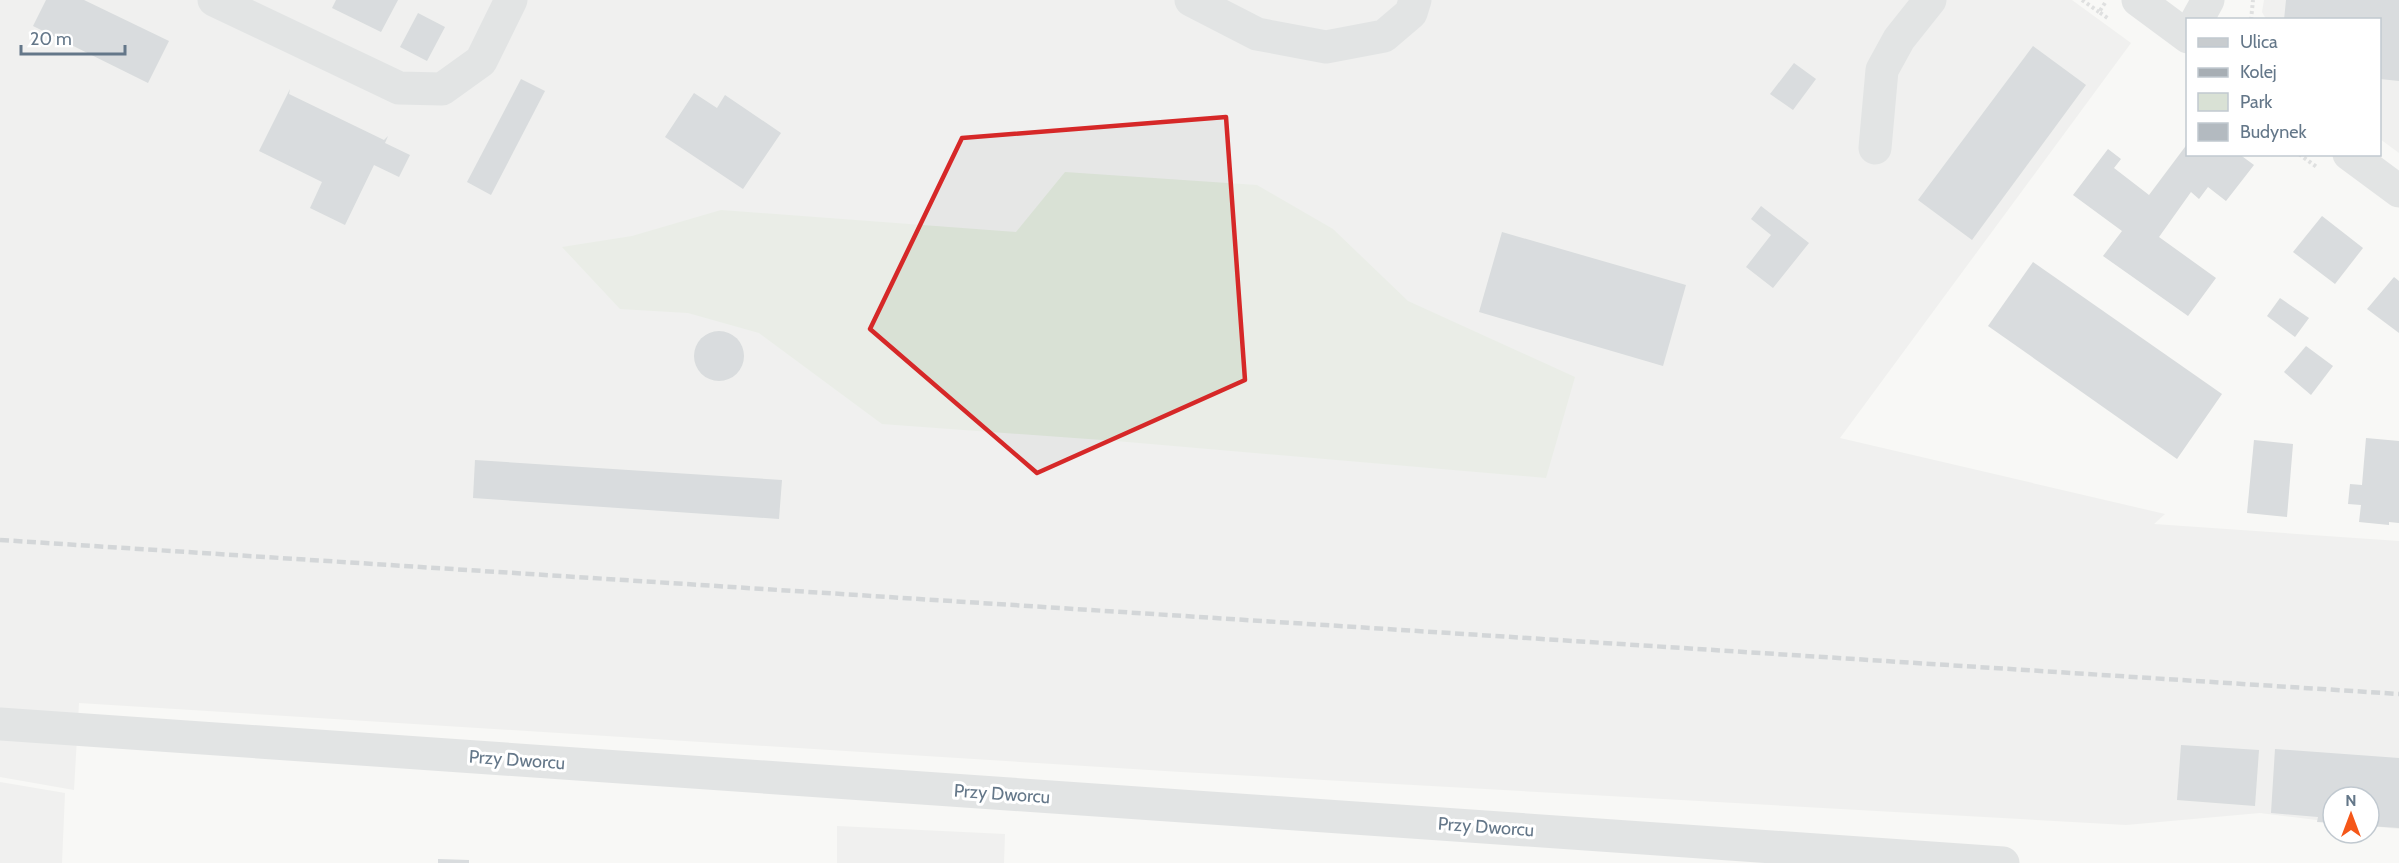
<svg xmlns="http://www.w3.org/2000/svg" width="2399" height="863" font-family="Cabin,sans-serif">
<rect width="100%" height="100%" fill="#f8f8f5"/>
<g fill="#e6e7e6">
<path d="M0,0H2072L2131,43L1840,438L2165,514L2154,524L2399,541V829L2369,826V797H2333V822L2260,813L2126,825L1181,772L79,703L74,790L0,777Z"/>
<path d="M2264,0H2399V153L2380,139V20L2266,19L2262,12Z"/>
<path d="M0,782L65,793L62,863H0Z"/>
<path d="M837,826L1005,834L1004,863H837Z"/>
</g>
<path fill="#d9e1d5" d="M1065,172L1257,185L1333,229L1408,301L1575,377L1546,478L1116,441L882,424L759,333L688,313L620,309L562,247L632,236L721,210L1016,232Z"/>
<g fill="#b3bac0">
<path d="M46,0H84L169,41L148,83L33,26Z"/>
<path d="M336,0H398L381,32L332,8Z"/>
<path d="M2286,0H2399V81L2380,79V20H2284Z"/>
<path d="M418,13L445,27L427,61L400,47Z"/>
<path d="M2033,46L2086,85L1972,240L1918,200Z"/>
<path d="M1794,63L1816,79L1793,110L1770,94Z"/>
<path d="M521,79L545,91L491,195L467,182Z"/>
<path d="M290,89L289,94L384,140L388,136L385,143L410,155L399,177L374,165L345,225L310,208L322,182L259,151Z"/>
<path d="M694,93L717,108L725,95L781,133L743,189L665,137Z"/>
<path d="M2188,143V154H2239L2254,165L2226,201L2208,187L2199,199L2191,192L2159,237L2216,278L2188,316L2103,256L2122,231L2073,195L2108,149L2121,159L2114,168L2149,195Z"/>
<path d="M1761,206L1809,243L1773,288L1746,267L1771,235L1751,219Z"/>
<path d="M2322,216L2363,248L2335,284L2293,252Z"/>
<path d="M1502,232L1686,285L1663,366L1479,312Z"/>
<path d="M2033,262L2222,394L2177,459L1988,326Z"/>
<path d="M2394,277L2399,281V333L2367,309Z"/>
<path d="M2280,298L2309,318L2295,337L2267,316Z"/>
<circle cx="719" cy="356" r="25"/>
<path d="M2306,346L2333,366L2311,395L2284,372Z"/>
<path d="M2366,438L2399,441V523L2389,522V525L2359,522L2361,505L2348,504L2350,484L2362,485Z"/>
<path d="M2254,440L2293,444L2287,517L2247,513Z"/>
<path d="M475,460L782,480L779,519L473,498Z"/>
<path d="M2181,745L2259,750L2255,806L2177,800Z"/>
<path d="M2275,749L2399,758V828L2369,826V797H2333V823L2317,822L2318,817L2271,813Z"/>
<path d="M438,859L469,860V863H438Z"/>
</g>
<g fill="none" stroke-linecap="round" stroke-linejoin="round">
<g stroke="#c1c4c6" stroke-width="4" stroke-dasharray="3 3" stroke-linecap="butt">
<path d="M2082,0L2099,12"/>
<path d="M2105,3L2099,12L2109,19"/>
<path d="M2251,20L2253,0"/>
<path d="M2299,154L2318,168"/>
</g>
<g stroke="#c8cccf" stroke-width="33">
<path d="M214,0L399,88L442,89L481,61L511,0"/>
<path d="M1191,0L1257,34L1326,47L1384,36L1411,13L1415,0"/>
<path d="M2138,0L2188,37"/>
<path d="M2197,20L2208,0"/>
<path d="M1875,148L1882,70L1899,39L1930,0"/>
<path d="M2349,154L2399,191"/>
<path d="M0,724L2003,863"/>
</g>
<path stroke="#a7aeb4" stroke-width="4.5" stroke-dasharray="9 4.5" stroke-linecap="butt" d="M0,540L2399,694"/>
</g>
<path d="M0 0H2399V863H0ZM1226,117L1245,380L1037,473L870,329L962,138Z" fill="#f8f8f5" fill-opacity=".55" fill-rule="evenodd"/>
<path fill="none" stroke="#d62828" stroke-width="4.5" stroke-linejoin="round" d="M1226,117L1245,380L1037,473L870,329L962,138Z"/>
<g text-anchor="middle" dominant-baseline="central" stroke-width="6" stroke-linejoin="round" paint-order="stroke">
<g font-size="18" fill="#647789" stroke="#fff">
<text transform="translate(517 760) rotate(4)">Przy Dworcu</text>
<text transform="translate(1002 794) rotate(4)">Przy Dworcu</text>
<text transform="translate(1486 827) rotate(4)">Przy Dworcu</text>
</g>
</g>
<rect x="2186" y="18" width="195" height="138" fill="#ffffff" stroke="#c1c9d0" stroke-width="1.5"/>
<rect x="2198" y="38" width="30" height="9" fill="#c8cccf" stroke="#c1c9d0" stroke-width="1.5"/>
<text x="2240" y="48" font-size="18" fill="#647789">Ulica</text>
<rect x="2198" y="68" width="30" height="9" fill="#a7aeb4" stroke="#c1c9d0" stroke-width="1.5"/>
<text x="2240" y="78" font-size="18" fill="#647789">Kolej</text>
<rect x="2198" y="93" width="30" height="18" fill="#d9e1d5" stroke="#c1c9d0" stroke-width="1.5"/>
<text x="2240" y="108" font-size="18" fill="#647789">Park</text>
<rect x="2198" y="123" width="30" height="18" fill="#b3bac0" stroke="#c1c9d0" stroke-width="1.5"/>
<text x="2240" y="138" font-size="18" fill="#647789">Budynek</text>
<g transform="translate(2351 815)"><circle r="28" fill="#ffffff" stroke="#c1c9d0" stroke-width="1.5"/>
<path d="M0-4.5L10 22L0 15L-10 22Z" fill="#f55719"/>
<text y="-9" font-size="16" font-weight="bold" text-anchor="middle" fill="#647789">N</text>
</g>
<path d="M21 45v9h104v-9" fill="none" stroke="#647789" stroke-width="3"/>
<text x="30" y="45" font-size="18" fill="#647789" stroke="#ffffff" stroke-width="4.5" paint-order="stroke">20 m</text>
</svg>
